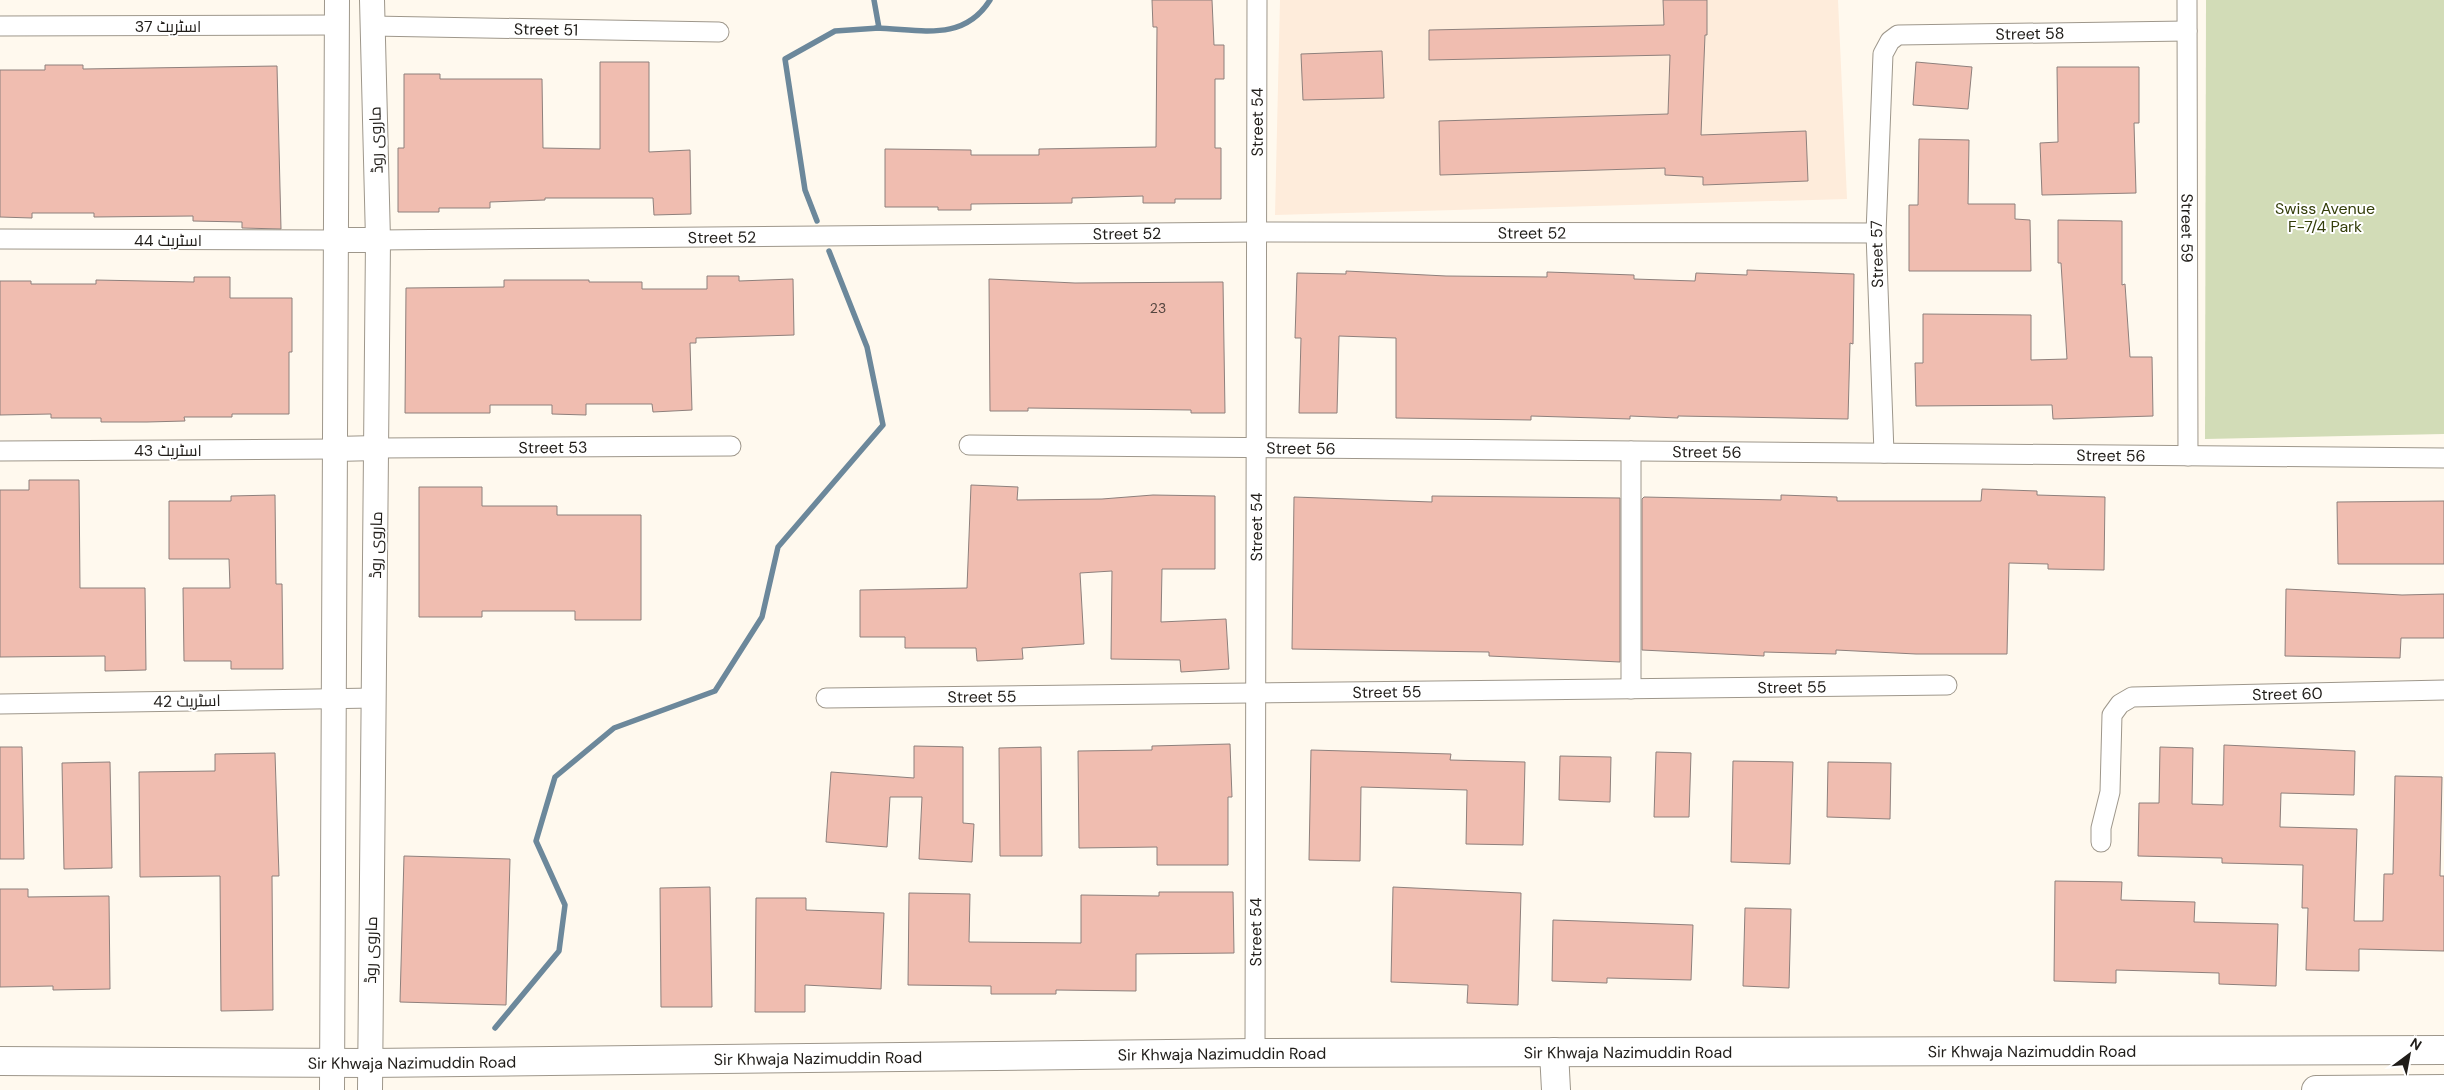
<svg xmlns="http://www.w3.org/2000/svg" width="2444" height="1090" font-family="'DM Sans',Cairo,sans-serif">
<rect width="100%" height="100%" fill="#fff9ee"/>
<path fill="#feecdb" d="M1280,0H1838L1847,199L1275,215Z"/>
<path fill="#d2dcb7" d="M2206,0H2444V434L2205,439Z"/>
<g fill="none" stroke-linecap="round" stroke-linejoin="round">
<g stroke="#6c889b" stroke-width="5.5">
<path d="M876,28C919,29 963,43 990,0"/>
<path d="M817,221L805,190L785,59L835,31L879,28L874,0"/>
<path d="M495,1028L559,951L565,905L536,841L555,777L614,728L715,691L762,617L778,547L883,425L867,347L829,251"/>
</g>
</g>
<g fill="#f0bdb0" stroke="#8e807c">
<path d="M1152,0H1212L1214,45H1224V79H1215V148H1221V199H1175V203H1143V196L1072,198V203L971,204V210H938V207H885V149L971,150V155H1039V149L1156,147L1157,27H1153Z"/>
<path d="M1663,0H1707V35H1705L1701,135L1806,131L1808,181L1703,185V177L1665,175V168L1440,175L1439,121L1668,114L1670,55L1429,60V30L1664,25Z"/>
<path d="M1382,51L1384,98L1303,100L1301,54Z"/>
<path d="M600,62H649V152L690,150L691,214L654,215L653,198H545V200L490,202V208H439V212H398V148H404V74H440V79H542L543,148L600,149Z"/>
<path d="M1916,62L1972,67L1968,109L1913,105Z"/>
<path d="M45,65H83V69L277,66L281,229L242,228V222L193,221V216L94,217V213H32V218L0,217V70H45Z"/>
<path d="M2057,67H2139V123H2134L2136,193L2042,195L2040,143L2058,142Z"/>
<path d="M1919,139L1969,140L1968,204H2015V219L2030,220L2031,271H1909V205H1918Z"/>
<path d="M2058,220L2122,221V285L2125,284L2130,357H2152L2153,416L2053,419L2052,405L1916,406L1915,363H1923V314L2031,315V360L2067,359L2061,263H2058Z"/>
<path d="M1747,270L1854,274L1853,344L1850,343L1848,419L1678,416V418L1630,416V419L1531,416V420L1396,418V338L1339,336L1337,413H1299L1301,338H1295L1297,273L1346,274V271L1446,276L1547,277V272L1634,275V279L1695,281L1696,273L1747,275Z"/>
<path d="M707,276H739V281L793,279L794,335L696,338V343H690L692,410L653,412L652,404H586V415L552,414V405H490V413H405L406,288L504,287V280H589V282H642V289H707Z"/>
<path d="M194,277H230V298H292V352H289V414H232V417H184L185,421L147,422H101V418H51V414L0,415V281H31V284H96V280L194,282Z"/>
<path d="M989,279L1075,283L1223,282L1225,413H1191V410L1028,408V411H990Z"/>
<path d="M29,480H79L80,588H145L146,670L105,671V656L0,657V490H29Z"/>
<path d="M971,485L1018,487L1017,500L1102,499L1153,495L1215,496V569H1162L1161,622L1226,619L1229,669L1181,672L1180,660L1111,659L1112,571L1080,573L1084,644L1022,648L1023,659L977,661L976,648H905V637H860V590L967,588Z"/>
<path d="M419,487H482V506H557V515H641V620H575V611H482V617H419Z"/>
<path d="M1982,489L2037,491V495L2105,497L2104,570L2048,569V564L2009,563L2007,654H1916L1836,650V654L1764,652V656L1642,650V499L1644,497L1781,500V495L1837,497V501H1981Z"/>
<path d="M275,495L276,584H282L283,669H231V661H184L183,588H230L229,559H169V501H231V496Z"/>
<path d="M1432,496L1620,498V662L1489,656V652L1292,649L1294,497L1432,502Z"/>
<path d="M2444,501V564H2338L2337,502Z"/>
<path d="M2286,589L2402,595L2444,594V638H2401L2400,658L2285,656Z"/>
<path d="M1230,744L1232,797H1228V865H1157V847L1079,848L1078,751L1152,750V746Z"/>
<path d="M2224,745L2355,751L2354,795L2281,793L2280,827L2357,829L2354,921H2383L2384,874H2393L2395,776L2442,777L2440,876H2444V951L2359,949V971L2306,970L2308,908H2302L2303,865L2222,863V858L2138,856L2139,803H2159L2160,747L2193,748L2192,804L2223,805Z"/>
<path d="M914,746L963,747V823L974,824L972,862L919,859L922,797H890L887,847L826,842L831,772L914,778Z"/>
<path d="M0,747H22L24,859H0Z"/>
<path d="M1041,747L1042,856H1000L999,748Z"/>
<path d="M1311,750L1451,754L1450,760L1525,762L1523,845L1466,844L1467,790L1361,787L1360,861L1309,860Z"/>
<path d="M1656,752L1691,753L1689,817H1654Z"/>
<path d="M275,753L279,876H272L273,1010L221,1011L220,876L140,877L139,772L215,771V754Z"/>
<path d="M1560,756L1611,757L1610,802L1559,800Z"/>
<path d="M1733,761L1793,762L1790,864L1731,862Z"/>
<path d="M110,762L112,868L64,869L62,763Z"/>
<path d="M1828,762L1891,763L1890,819L1827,817Z"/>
<path d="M404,856L510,859L506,1005L400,1002Z"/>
<path d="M2055,881L2122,882L2121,900L2195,902L2194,922L2278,924L2276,986L2219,984V973L2116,970V983L2054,981Z"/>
<path d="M710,887L712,1007H661L660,888Z"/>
<path d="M1393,887L1521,893L1518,1005L1467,1003L1468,985L1391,982Z"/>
<path d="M0,889H28V897L109,896L110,989L53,990V986L0,987Z"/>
<path d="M1159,892H1233L1234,953L1136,954V991L1056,990V994H991V986L908,985L909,893L970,894L969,942L1081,943V895L1159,896Z"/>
<path d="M756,898H806V910L884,913L881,989L805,985V1012H755Z"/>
<path d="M1745,908L1791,909L1789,988L1743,986Z"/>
<path d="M1553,920L1693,925L1691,980L1607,978V983L1552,981Z"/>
</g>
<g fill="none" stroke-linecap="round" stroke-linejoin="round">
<g stroke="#9e978b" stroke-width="21">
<g id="minor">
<path id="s1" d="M2187,0L2188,456"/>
<path d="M0,26L337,25"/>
<path id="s2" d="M372,26L719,32"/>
<path d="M0,239L336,240"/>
<path id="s3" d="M378,240L1256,232L1876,233"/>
<path id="s4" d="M969,445L2444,458"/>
<path id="s5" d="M377,448L731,446"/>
<path d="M0,451L335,449"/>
<path d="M1631,451V689"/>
<path id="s6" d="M1884,453L1876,233L1883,54L1890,41L1898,35L2187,31"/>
<path id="s7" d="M826,698L1947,685"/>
<path d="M0,704L374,698"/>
<path id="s8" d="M2101,842V828L2110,792L2112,715L2120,704L2132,697L2444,690"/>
<path id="s9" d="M1255,1053L1257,0"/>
</g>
</g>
<g stroke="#9e978b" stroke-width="26">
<g id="tertiary">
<path d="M336,240H378"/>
<path d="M335,449L377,448"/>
<path d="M332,1090L337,0"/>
<path d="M370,1090L378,240L372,0"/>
</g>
</g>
<g stroke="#9e978b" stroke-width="30">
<g id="secondary">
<path d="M1554,1052L1556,1090"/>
<path id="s10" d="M0,1061L369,1063L1255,1053L2444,1050"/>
<path d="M2316,1090L2444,1089"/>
</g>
</g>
<use href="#minor" stroke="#fff" stroke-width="19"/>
<use href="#tertiary" stroke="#fff" stroke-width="24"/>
<use href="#secondary" stroke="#fff" stroke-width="28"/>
</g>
<g text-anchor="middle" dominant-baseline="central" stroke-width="4" stroke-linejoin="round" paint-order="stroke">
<g font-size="14" fill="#54453f">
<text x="1158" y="308">23</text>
</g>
<g font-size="16" fill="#201d19" stroke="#fff">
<text x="168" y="26">اسٹریٹ 37</text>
<text stroke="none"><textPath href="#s2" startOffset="174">Street 51</textPath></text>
<text stroke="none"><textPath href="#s6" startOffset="556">Street 58</textPath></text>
<text stroke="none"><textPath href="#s9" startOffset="931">Street 54</textPath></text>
<text transform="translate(376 140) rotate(-92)">ماروی روڈ</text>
<text stroke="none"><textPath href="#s1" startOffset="228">Street 59</textPath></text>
<text stroke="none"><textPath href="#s3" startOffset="1154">Street 52</textPath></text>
<text stroke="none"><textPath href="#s3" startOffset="749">Street 52</textPath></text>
<text stroke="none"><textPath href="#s3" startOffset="344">Street 52</textPath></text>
<text x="168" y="240">اسٹریٹ 44</text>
<text transform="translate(1877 254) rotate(-91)">Street 57</text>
<text stroke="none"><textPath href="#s5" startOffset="176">Street 53</textPath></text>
<text stroke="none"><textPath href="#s4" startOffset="332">Street 56</textPath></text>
<text x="168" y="450">اسٹریٹ 43</text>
<text stroke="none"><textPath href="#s4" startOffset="738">Street 56</textPath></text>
<text stroke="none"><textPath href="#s4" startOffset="1142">Street 56</textPath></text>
<text stroke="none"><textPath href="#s9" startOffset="526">Street 54</textPath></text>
<text transform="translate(376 545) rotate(-89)">ماروی روڈ</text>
<text stroke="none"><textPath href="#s7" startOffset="966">Street 55</textPath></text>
<text stroke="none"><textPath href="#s7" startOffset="561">Street 55</textPath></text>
<text stroke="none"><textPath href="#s8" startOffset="311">Street 60</textPath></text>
<text stroke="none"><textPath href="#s7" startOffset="156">Street 55</textPath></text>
<text transform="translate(187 701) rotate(-1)">اسٹریٹ 42</text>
<text stroke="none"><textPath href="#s9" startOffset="121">Street 54</textPath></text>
<text transform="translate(371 950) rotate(-89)">ماروی روڈ</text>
<text stroke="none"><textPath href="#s10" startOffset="2032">Sir Khwaja Nazimuddin Road</textPath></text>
<text stroke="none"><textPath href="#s10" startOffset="1628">Sir Khwaja Nazimuddin Road</textPath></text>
<text stroke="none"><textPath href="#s10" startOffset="1222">Sir Khwaja Nazimuddin Road</textPath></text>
<text stroke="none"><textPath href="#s10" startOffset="818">Sir Khwaja Nazimuddin Road</textPath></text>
<text stroke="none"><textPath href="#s10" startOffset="412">Sir Khwaja Nazimuddin Road</textPath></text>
</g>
<g font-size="16" fill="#343e0a" stroke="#fff">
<text x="2325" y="208">Swiss Avenue<tspan x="2325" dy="18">F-7/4 Park</tspan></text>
</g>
</g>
<g transform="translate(2409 1055) rotate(32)" stroke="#ffffff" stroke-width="4" paint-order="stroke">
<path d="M0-4L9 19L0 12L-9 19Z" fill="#201d19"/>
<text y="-8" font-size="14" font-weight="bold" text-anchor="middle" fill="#201d19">N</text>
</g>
</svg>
